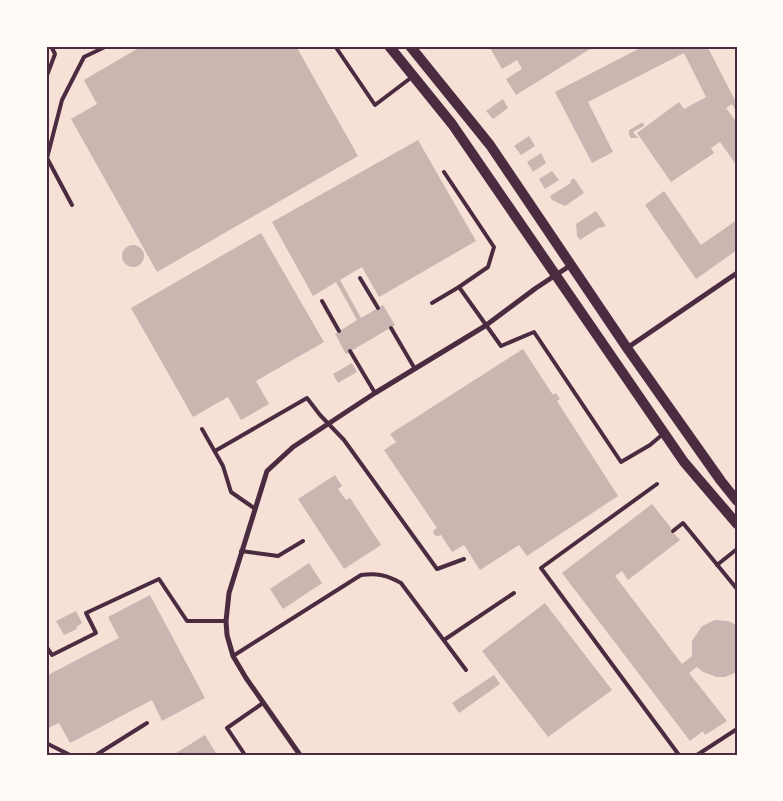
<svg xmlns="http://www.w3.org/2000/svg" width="783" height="801" font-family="'Varela Round',sans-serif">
<rect width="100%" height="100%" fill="#f7e1d7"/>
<g fill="#ccb4b1">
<path d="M142,46H296L358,156L157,272L71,119L97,104L84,80Z"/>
<path d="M489,46H529L531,49L536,46H595L516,95L506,79L522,69L517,60L502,69Z"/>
<path d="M644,46H707L737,104V113L732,104L726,108L737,123V166L720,142L711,148L714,153L671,182L637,133L679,102L684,109L706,97L684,53L588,102L613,152L592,163L555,92Z"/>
<path d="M503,99L508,108L493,119L486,111Z"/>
<path d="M643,122L644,126L633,132L638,138H631L629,135V130Z"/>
<path d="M529,136L535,146L521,155L514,146Z"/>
<path d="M418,140L476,241L379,297L362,267L340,280L361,318L383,305L395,325L346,354L335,334L357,320L336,282L313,296L272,222Z"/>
<path d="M541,153L546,163L533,172L527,162Z"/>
<path d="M552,171L559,180L545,189L539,179Z"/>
<path d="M574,178L584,193L565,206L552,200L550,196L571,183L570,181Z"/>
<path d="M664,191L701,245L737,220V250L696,279L645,205Z"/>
<path d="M596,211L606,226L601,228L600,227L580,240L577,236L576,224Z"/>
<path d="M261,233L324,342L256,381L269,404L241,420L228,397L193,417L131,308Z"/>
<circle cx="133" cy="256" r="11"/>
<path d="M523,349L553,395L556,393L560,399L557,401L618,496L527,556L519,545L480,570L464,545L452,552L441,535L438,536L434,535L433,531L437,528L384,450L396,442L390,434Z"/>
<path d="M352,363L357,372L338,383L333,374Z"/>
<path d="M335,475L342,486L338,489L346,500L350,498L381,545L344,569L298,499Z"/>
<path d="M652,504L671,528L670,529L680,540L628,580L622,571L615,576L682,664L692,656V641L702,626L715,620L728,621L737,625V672L725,677H717L703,672L697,667L689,673L727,721L705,735L703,731L690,741L562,573Z"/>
<path d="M309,563L322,583L283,609L270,589Z"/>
<path d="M150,595L205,698L162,721L152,700L70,743L59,723L46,729V676L119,638L108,617Z"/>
<path d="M545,603L612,690L548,737L482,651Z"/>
<path d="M76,611L82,623L76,627L77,629L64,635L56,621Z"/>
<path d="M494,675L500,684L459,713L452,703Z"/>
<path d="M205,735L217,755H173Z"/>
</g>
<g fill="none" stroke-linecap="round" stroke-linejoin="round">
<g stroke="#4a2c40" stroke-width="4">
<path d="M335,46L375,105L412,77"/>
<path d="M46,78L55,54L51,46"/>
<path d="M444,172L494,247L488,267L459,287"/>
<path d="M72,205L47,158L62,100L84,57L107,46"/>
<path d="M360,278L378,308"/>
<path d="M322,301L339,331"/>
<path d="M432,303L459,287L501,346L534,332L621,462L650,445L663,434"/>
<path d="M391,328L415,369"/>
<path d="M350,351L375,393"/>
<path d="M202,429L223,466L231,492L254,508"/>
<path d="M215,451L307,398L320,415L344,440L437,569L464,559"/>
<path d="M657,484L541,568L679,755"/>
<path d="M673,531L683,523L737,589"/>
<path d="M241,551L278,556L303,541"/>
<path d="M717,565L737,549"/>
<path d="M444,640L514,593"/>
<path d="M46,646L52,655L96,633L86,613L159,579L187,621H226"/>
<path d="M233,656L361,575C377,573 387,575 401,583L466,670"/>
<path d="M46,743L70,755"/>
<path d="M96,755L147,723"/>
<path d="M245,755L227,728L263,703"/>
<path d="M697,755L737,729"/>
</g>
<g stroke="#4a2c40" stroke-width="5">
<path d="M627,348L737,273"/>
<path d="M300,755L246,678L233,656L227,635L226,621L229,593L267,471L293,447L375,393L485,326L536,288L571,265"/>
</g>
<g stroke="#4a2c40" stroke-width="10">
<path d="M389,46L452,124L684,462L737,524"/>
<path d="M410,46L490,145L627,348L721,481L737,501"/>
</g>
</g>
<rect width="783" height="801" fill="none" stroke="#fffaf5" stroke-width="95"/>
<rect x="48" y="48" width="688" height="706" fill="none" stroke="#4a2c40" stroke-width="2"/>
</svg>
